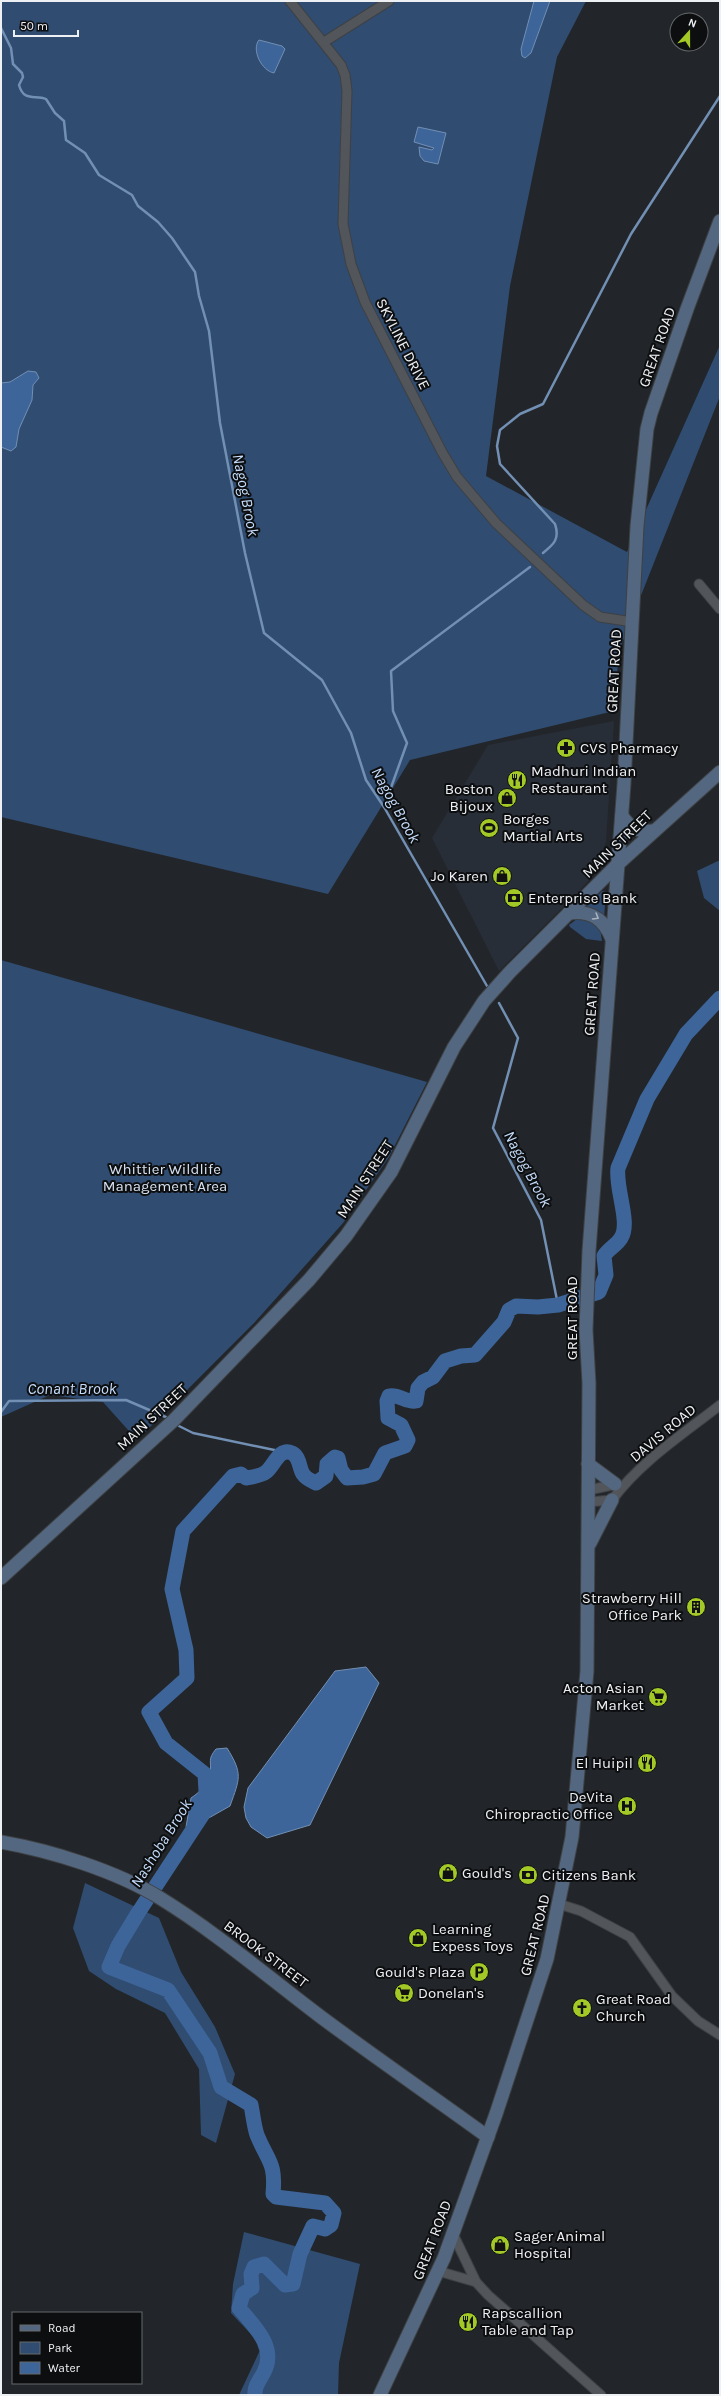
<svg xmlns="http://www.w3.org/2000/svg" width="721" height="2396" font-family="Karla,sans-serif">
<rect width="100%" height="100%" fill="#22262a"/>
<path fill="#272e37" d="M614,721L606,841L599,865L592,877L580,890L499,971L432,838L488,745Z"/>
<g fill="#304c70">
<path d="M1,1H586L557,57L510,286L486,476L627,552L720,345V396L619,651L614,711L410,760L328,894L1,817Z"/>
<path d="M720,860V911L704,898L697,871Z"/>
<path d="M602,891L606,892L604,918L584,909Z"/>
<path d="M585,918L600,928L602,941L586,939L570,927L569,925L577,919Z"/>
<path d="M1,960L427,1082L389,1157L343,1223L255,1322L137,1440L103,1402L50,1395L1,1417Z"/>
<path d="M85,1883L159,1918L181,1972L215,2027L235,2074L216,2143L201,2135L199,2069L165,2013L116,1989L89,1971L73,1928Z"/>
<path d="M244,2232L360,2264L339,2363L338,2395H239L262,2346L231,2313L233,2284Z"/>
</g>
<g fill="#3d6599" stroke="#728fb4">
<path d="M534,1H550L531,53L525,58L522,56L521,49Z"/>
<path d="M259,40L282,46L285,49L274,73C262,71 251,50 259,40Z"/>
<path d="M418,127L446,133L438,164L424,161L420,156L419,147L432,150L434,148L414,142Z"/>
<path d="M28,371L36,372L39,378L33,385L32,400L19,429L16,447L11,451L1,447V383L10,382Z"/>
<path d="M366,1667L379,1683L310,1825L267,1838L251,1827L246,1818L244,1807L248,1788L335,1671Z"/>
<path d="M227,1748C243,1774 240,1778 230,1806L191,1828L186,1827L191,1798C199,1793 209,1783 210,1773C212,1761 207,1760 216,1749Z"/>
</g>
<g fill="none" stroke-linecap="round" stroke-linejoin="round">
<g stroke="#728fb4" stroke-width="2.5">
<path d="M1,28L11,48L13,64L22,73L23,77L19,85C24,103 36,94 46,99L55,113L64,121L66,140L85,153L99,175L132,195L138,206L158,222L172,238L195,272L199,296L209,331L220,423L245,553L264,633L322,680L351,733L366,780L384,807L487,986"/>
<path d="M543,553C554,544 560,539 555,524L500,464L497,446L500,430L520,414L543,404L631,234L720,96"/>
<path d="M384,807L407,743L393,711L391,671L530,567"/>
<path d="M499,1003L518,1038L493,1128L541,1220L558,1305"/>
<path d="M1,1412L9,1401L126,1400L168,1418"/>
<path d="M179,1426L193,1433L284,1452"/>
</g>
<path stroke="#3d6599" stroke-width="15" d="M255,2395C254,2386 260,2380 264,2372C277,2347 254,2326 239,2308L243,2294L252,2288L251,2274L254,2267L264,2264L285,2285L293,2284L300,2254L313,2226L325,2229L331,2225L334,2213L325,2203L276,2197L273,2194C276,2162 268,2162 257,2135C254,2126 253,2115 251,2105L221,2087L210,2053L168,1990L109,1967L118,1946L138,1913L207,1808L205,1774L166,1743L149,1712L187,1678L186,1650L172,1589L183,1531L233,1476L241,1474L246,1478C252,1477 261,1476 266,1472C274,1466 279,1447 292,1453C300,1457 299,1468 303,1474C306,1479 312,1481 316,1483L326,1476L327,1464L335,1457L338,1458L341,1470L347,1478L363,1477L374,1474L385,1453L405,1446L408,1440L401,1425L388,1418L387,1401L389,1396C399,1394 407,1403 416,1401L418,1388L423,1382L433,1377L445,1361L461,1356L475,1355L504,1322L509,1310L516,1306L538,1307L558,1305L599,1292L606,1275L604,1256C608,1249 617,1245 621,1238C631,1223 615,1188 618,1168L647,1099L686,1034L720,998"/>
<g stroke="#3e4144" stroke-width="11">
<g id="street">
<path d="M290,1L341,65L345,75L347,91L343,224L351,264L365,302L442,452L457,477L496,523L583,605L600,617L633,622"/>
<path d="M324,42L389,1"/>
<path d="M699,584L720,609"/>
<path d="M589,1490L617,1484"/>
<path d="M588,1502L612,1500C640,1462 683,1434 720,1405"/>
<path d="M559,1904L581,1911L630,1937L672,1996L698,2021L720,2035"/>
<path d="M453,2234L476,2282L488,2295L601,2395"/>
<path d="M438,2271L476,2282"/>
</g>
</g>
<g stroke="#3e4144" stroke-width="15">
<g id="secondary">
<path d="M622,816C631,829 638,832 653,831"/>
<path d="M569,913C591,910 604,919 612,939"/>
<path d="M588,1464L615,1484"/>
<path d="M590,1543L612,1500"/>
<path d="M1,1578L174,1420L309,1280L346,1236L391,1172L454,1047L484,1001L509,973L618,864L720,772"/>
<path d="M1,1842C52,1851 116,1871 160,1898C217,1933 268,1977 321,2017C376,2058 433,2097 488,2137"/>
<path d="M380,2395L444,2258L496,2114L547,1959L572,1837L587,1671L589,1383L586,1330L589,1251L624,784L637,526L647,429L651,413L687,309L720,221"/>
</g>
</g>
<use href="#street" stroke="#52555a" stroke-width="9"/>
<use href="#secondary" stroke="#546780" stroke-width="13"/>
</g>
<defs><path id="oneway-chevron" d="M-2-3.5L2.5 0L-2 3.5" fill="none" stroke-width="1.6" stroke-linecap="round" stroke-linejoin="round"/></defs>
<use stroke="#a9b3c0" href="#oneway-chevron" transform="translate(596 917) rotate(31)"/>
<defs>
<g id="pharmacy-disc" transform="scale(1)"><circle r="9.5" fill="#a3c927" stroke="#0d0e10"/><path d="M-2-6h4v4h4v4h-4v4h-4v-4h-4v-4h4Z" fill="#111"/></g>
<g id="restaurant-disc" transform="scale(1)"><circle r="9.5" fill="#a3c927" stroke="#0d0e10"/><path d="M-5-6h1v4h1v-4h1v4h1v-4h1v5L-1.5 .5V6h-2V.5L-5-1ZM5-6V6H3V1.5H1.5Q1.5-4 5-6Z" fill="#111"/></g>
<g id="shop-disc" transform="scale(1)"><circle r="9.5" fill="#a3c927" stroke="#0d0e10"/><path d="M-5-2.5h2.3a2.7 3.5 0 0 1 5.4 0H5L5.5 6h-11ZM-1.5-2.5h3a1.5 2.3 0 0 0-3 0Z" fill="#111"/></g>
<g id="stadium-disc" transform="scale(1)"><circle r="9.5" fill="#a3c927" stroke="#0d0e10"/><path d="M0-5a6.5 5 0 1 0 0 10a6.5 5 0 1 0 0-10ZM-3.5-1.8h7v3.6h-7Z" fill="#111"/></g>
<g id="bank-disc" transform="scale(1)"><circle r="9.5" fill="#a3c927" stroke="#0d0e10"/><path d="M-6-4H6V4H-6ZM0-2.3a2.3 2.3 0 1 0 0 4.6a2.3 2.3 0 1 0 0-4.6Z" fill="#111"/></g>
<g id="building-disc" transform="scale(1)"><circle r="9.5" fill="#a3c927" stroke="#0d0e10"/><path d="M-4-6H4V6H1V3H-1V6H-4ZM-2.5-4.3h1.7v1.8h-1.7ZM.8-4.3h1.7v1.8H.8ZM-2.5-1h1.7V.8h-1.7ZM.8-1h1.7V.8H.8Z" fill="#111"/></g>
<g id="supermarket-disc" transform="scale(1)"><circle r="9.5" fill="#a3c927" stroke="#0d0e10"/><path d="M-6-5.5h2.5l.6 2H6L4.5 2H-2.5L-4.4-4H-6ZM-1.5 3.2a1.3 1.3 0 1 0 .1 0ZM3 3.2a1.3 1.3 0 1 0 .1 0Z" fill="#111"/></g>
<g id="hospital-disc" transform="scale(1)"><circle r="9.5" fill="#a3c927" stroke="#0d0e10"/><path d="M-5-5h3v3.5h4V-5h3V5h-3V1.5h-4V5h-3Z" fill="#111"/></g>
<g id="parking-disc" transform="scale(1)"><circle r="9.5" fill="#a3c927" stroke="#0d0e10"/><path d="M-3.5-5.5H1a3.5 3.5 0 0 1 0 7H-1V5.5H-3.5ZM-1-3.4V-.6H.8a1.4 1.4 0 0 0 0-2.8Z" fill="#111"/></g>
<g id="church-disc" transform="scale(1)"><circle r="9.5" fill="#a3c927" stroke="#0d0e10"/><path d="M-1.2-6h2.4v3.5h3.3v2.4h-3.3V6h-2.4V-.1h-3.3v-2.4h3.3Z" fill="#111"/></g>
</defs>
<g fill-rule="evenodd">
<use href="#pharmacy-disc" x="566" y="748"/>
<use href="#restaurant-disc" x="517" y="780"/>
<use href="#shop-disc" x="507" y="798"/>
<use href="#stadium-disc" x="489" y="828"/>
<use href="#shop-disc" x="502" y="876"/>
<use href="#bank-disc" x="514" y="898"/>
<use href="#building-disc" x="696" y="1607"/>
<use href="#supermarket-disc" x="658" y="1697"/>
<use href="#restaurant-disc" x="647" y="1763"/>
<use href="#hospital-disc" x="627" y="1806"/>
<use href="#shop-disc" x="448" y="1873"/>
<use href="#bank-disc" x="528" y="1875"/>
<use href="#shop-disc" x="418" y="1938"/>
<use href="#parking-disc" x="479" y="1972"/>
<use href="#supermarket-disc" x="404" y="1993"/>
<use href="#church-disc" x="582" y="2008"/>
<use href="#shop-disc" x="500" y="2245"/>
<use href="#restaurant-disc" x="468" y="2322"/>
</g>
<g text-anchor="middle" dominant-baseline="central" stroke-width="4" stroke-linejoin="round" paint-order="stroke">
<g font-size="15" fill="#eef1f4" stroke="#0d0e10">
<text transform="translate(403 344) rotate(63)">SKYLINE DRIVE</text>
<text transform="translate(657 347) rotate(-71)">GREAT ROAD</text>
<text transform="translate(614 671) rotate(-87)">GREAT ROAD</text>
<text transform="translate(617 844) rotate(-44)">MAIN STREET</text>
<text transform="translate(592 994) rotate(-86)">GREAT ROAD</text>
<text transform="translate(365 1179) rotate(-57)">MAIN STREET</text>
<text transform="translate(572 1318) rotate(-90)">GREAT ROAD</text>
<text transform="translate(152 1417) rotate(-43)">MAIN STREET</text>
<text transform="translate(663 1433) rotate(-40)">DAVIS ROAD</text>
<text transform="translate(535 1935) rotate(-76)">GREAT ROAD</text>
<text transform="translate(266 1954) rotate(37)">BROOK STREET</text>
<text transform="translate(432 2240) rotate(-69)">GREAT ROAD</text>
</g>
<g font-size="15" fill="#eef1f4" stroke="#0d0e10" text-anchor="start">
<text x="580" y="748">CVS Pharmacy</text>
<text x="531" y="771">Madhuri Indian<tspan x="531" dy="17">Restaurant</tspan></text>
<text x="493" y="789" text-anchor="end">Boston<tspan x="493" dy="17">Bijoux</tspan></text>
<text x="503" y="819">Borges<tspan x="503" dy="17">Martial Arts</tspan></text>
<text x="488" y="876" text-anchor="end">Jo Karen</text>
<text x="528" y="898">Enterprise Bank</text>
<text x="682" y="1598" text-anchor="end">Strawberry Hill<tspan x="682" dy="17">Office Park</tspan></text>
<text x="644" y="1688" text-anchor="end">Acton Asian<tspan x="644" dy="17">Market</tspan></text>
<text x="633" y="1763" text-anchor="end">El Huipil</text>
<text x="613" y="1797" text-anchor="end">DeVita<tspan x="613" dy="17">Chiropractic Office</tspan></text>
<text x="462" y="1873">Gould's</text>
<text x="542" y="1875">Citizens Bank</text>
<text x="432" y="1929">Learning<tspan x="432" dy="17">Expess Toys</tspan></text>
<text x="465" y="1972" text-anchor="end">Gould's Plaza</text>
<text x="418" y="1993">Donelan's</text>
<text x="596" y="1999">Great Road<tspan x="596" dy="17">Church</tspan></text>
<text x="514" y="2236">Sager Animal<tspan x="514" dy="17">Hospital</tspan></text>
<text x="482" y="2313">Rapscallion<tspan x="482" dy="17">Table and Tap</tspan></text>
</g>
<g font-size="15" fill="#d6e2f2" stroke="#0d0e10">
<text x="165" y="1169">Whittier Wildlife<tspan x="165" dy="17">Management Area</tspan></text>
</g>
<g font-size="16" font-style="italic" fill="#c4dcfb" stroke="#0d0e10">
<text transform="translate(246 495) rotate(79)">Nagog Brook</text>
<text transform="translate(396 805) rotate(61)">Nagog Brook</text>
<text transform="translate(528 1169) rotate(62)">Nagog Brook</text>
<text x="72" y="1388">Conant Brook</text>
<text transform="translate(161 1843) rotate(-58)">Nashoba Brook</text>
</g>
</g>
<rect width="721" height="2396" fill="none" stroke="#eef1f4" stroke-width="4"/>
<rect x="12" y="2312" width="130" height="72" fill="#0d0e10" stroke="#67696b"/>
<rect x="20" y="2325" width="20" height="6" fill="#546780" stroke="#67696b"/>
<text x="48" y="2332" font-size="12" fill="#eef1f4">Road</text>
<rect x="20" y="2342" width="20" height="12" fill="#304c70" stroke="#67696b"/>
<text x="48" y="2352" font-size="12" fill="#eef1f4">Park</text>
<rect x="20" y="2362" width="20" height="12" fill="#3d6599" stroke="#67696b"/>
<text x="48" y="2372" font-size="12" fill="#eef1f4">Water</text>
<g transform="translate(689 32) rotate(21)"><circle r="19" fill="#0d0e10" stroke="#67696b"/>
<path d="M0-3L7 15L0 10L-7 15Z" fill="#a3c927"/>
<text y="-6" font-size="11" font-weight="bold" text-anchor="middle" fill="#eef1f4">N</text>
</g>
<path d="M14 30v6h64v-6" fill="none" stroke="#eef1f4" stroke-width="2"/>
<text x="20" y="30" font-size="12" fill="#eef1f4" stroke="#0d0e10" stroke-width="3" paint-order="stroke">50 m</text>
</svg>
